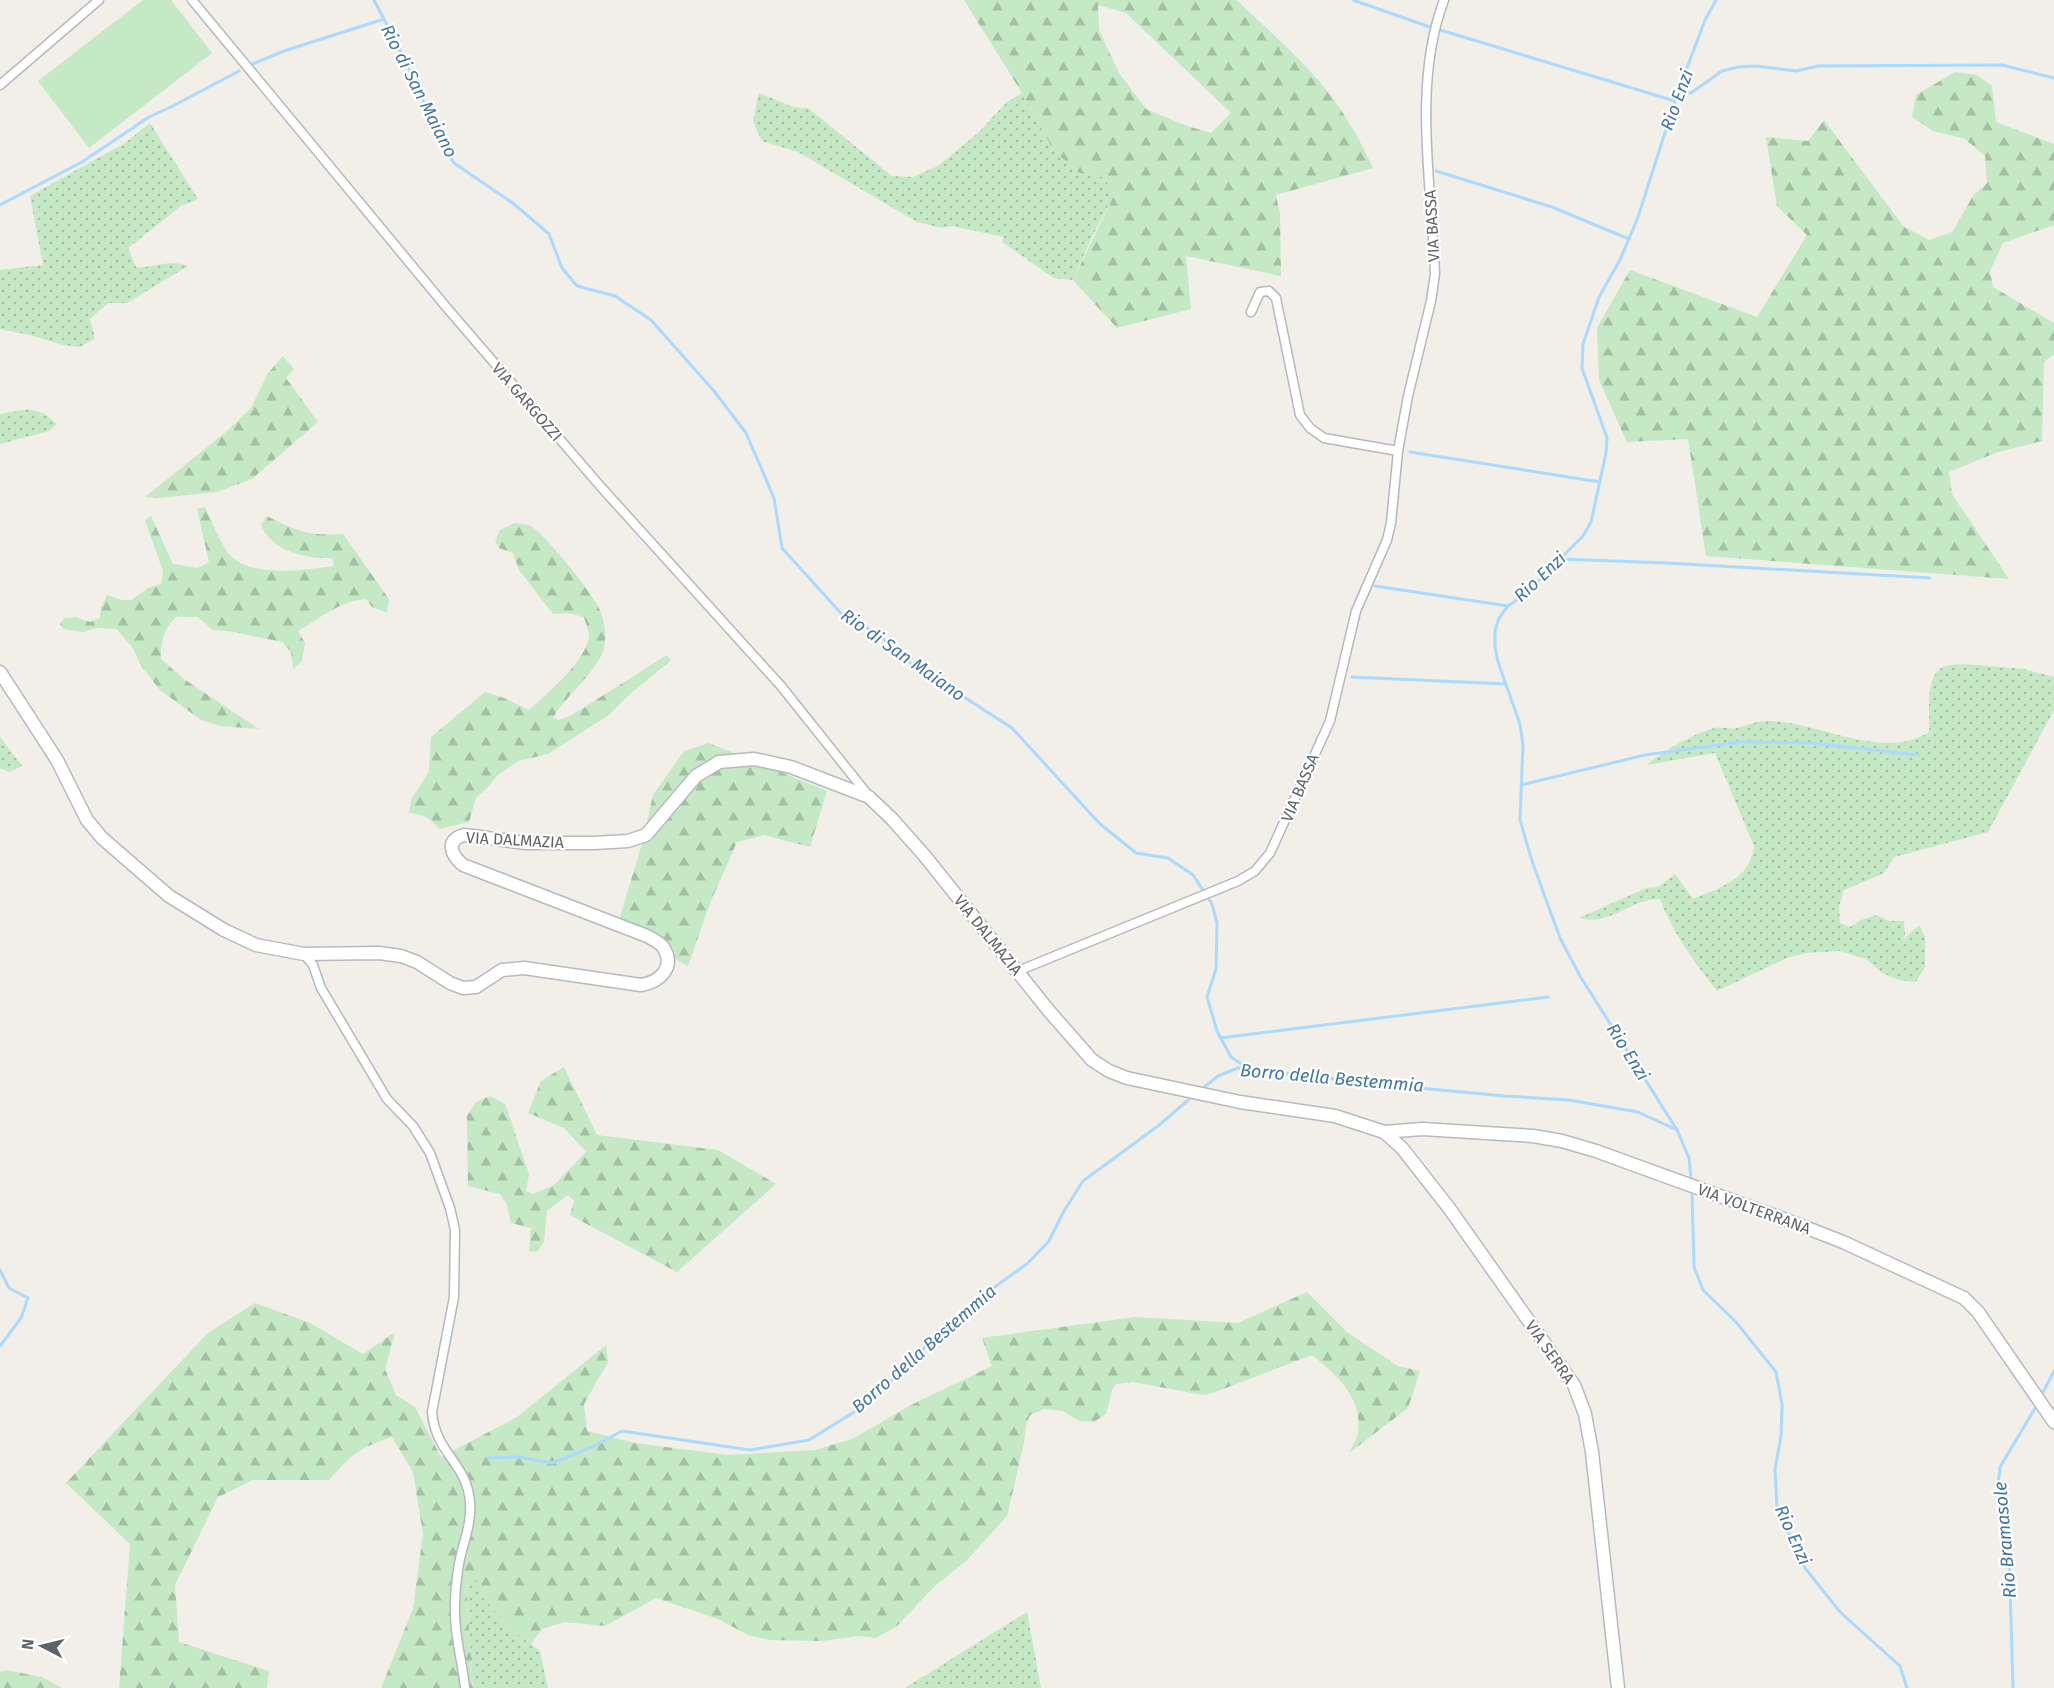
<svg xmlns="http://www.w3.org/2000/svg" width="2054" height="1688" font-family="'Fira Sans',sans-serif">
<defs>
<pattern id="grass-dots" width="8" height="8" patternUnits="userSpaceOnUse" patternTransform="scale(1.5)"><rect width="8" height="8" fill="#c5e8c5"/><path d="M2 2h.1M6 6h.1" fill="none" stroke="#a3c0a4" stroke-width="1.8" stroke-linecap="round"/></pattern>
<pattern id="forest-firs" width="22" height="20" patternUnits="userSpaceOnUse" patternTransform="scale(1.5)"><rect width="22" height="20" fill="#c5e8c5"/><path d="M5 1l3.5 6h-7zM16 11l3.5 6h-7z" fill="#a3c0a4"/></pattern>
</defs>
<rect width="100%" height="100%" fill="#f1efe8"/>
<g fill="url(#grass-dots)">
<path d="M759,93L793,107L808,108L892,176L913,177L938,166L977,134L1007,102L1022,93L1054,151L1079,173L1104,177L1114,195L1090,241L1073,280L1054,278L1002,242L1004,237L952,226L942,228L917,222L798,152L762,141L753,121Z"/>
<path d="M150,123L198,199L181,206L128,248L136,267C156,269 168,258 188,266L127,303H108L90,319L95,338L80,347L63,345L30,335L0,329V270L43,265L30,196L125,143Z"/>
<path d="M29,409L45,414L57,424L49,431L0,444V414Z"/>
<path d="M1965,664L2024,669L2054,677V710L1988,832L1894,857L1884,873L1844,890L1839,906L1840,923L1850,927L1861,920L1876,915L1890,921H1904L1905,936L1902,941L1919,925L1925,937V967L1916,982L1899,980L1882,973L1866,959L1840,951L1806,953L1787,958L1717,991C1695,963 1672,932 1660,899C1632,897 1611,927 1579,918L1646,888L1658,887L1675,874L1693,899C1719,888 1751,879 1754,846L1715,753L1646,765C1668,749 1688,736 1714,728C1722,726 1730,730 1737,728C1748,725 1756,721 1768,721C1818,721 1883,762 1929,732C1930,714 1924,672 1946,666C1951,664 1959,665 1965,664Z"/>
<path d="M0,737L22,766L9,772L0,768Z"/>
<path d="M476,1576L485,1600L512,1630L540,1651L548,1688H473L466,1584Z"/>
<path d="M1027,1612L1041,1688H905Z"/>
</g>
<g fill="url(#forest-firs)" fill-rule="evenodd">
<path d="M964,0H1237C1268,31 1304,60 1331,96C1348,119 1361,142 1373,168L1276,195L1280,214L1281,276L1186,256L1191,309L1117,328L1073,280L1114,195L1104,177L1079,173L1054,151L1022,93ZM1098,5L1126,13L1231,113L1211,133L1187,126L1146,109L1119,73L1099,30Z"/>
<path d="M1955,72L1977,75L1992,86L1996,122L2054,144V225L2003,243L1990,271L1993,287L2054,323V354L2044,362L2042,441L1998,452L1949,472L1952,494L2009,579L1706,556L1688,439L1627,442L1599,380L1597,328L1630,270L1757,317L1807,235L1777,206L1766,137L1808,141L1824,120L1903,226L1929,240L1952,232L1973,196L1987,183L1985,156L1965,139L1933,131L1912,117L1916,95Z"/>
<path d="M283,356L294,369L286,378L318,422L252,479L217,492L158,498L145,497L226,432L251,408L268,373Z"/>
<path d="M205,507C210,518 223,549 231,556C253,578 306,570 334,566L332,558C305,559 272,551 261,525L267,516C294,530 311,537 343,534L389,599L387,613L372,607L366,599C341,600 319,619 298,631L305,643L302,661L293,669L291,652L282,642L228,631L213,630L198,617H176C163,630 161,642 161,659L184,679L259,729L220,726L201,720L160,690L142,667L132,647L116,629L97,628L83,632L63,629L60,624L64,618L76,617L90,622L100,618L101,607L107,595L122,600H131L148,588L161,584L163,571L145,520L151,516L173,564L198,568L209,562L197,509Z"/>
<path d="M515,523C519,524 525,524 529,525C543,531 590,591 598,606C604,617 607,635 604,647C601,668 565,696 553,718L558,720L572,715L667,655L671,660L629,695L609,715L548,754L518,761L498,775L488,787L476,798L469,822L439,829C431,818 423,814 409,813L411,800L429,771L431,737L485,692L504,698L529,710C546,695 587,660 589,636C589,630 585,622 584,617L567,613L553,614L519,570L513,553L499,548L495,541L500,530Z"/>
<path d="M709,743L827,791L810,847L764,835L737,842L710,903L688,966L652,946L616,930L642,844L653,795L684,751Z"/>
<path d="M564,1067L597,1135L718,1150L776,1184L677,1272L570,1215L574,1201L568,1195L547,1211L544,1242L537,1252L529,1251L531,1228L511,1223L507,1205L500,1194L468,1186L467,1116L476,1102L490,1096L505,1104L529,1174L526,1191L533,1194L554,1185L586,1152L564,1128L528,1113L541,1081Z"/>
<path d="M1307,1292L1347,1332L1398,1366L1420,1371L1408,1408L1349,1453C1352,1447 1357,1439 1358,1432C1363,1398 1336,1374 1312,1355L1213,1393L1203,1395L1133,1382L1116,1384L1112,1390L1106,1414L1094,1422L1079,1421L1063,1411L1044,1409L1030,1415L1026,1424L1024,1443L1007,1516L967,1560L935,1586L897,1626L876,1638L858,1636L822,1641L770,1640L748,1635L718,1619L656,1598L605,1626L565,1622L542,1629L531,1644L512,1630L485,1600L475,1577L466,1584L473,1688H381L413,1609L423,1534L413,1472L392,1437C359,1448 352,1454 329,1480H253L218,1497L175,1585L179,1642L269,1671L267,1688H119L130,1544L66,1483L208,1333L255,1303L310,1323L363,1354L395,1332L385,1369L396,1395L415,1407L441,1457L517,1417L606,1345L608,1362L584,1404L587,1431L635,1443L728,1455L815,1450L852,1439L913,1404L992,1366L982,1338L1135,1317L1238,1323Z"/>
<path d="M6,1670L42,1677L62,1688H0V1672Z"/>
</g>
<path fill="#c5e8c5" d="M143,0H171L212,53L89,148L38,81Z"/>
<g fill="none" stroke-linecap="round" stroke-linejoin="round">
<g stroke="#aadaff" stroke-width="3">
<path d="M374,0L407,64L436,130L454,163L514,204L549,234L562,268L577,286L615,296L651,320L714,391L746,433L774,498L782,548L847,620L874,631L917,669L964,697L1012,728L1099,823L1136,853L1168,858L1193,875L1212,904L1217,923L1216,969L1207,997L1217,1031L1231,1057L1249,1069"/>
<path d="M1353,0L1427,26L1675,101"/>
<path d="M250,65L284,51L384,19"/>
<path d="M1680,90L1691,93L1722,71L1738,67L1756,66L1796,71L1818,66L2002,65L2054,78"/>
<path d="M1436,171L1552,207L1629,239"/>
<path d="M0,205L82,162L149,117L173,106L239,71"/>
<path d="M1410,452L1600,482"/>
<path d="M1560,559L1667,563L1930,578"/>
<path d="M1375,586L1508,606"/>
<path d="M1352,677L1506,684"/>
<path d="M1521,785L1645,755L1741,742L1811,743L1919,755"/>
<path d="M1220,1038L1548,997"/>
<path d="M1202,1089L1218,1076L1238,1068L1397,1086L1505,1096L1569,1100L1638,1112L1677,1130"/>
<path d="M1691,1179L1689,1158L1677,1130L1580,976L1560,938L1532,861L1520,820L1523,745L1520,724L1498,662L1495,647V631L1499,618L1508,606L1523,596L1583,536L1591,522L1606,453L1607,438L1582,368L1583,344L1599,297L1620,260L1638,217L1679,89L1705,20L1716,0"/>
<path d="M1692,1195L1694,1267L1703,1290L1736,1322L1776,1372L1782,1404L1781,1436L1775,1469L1777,1508L1805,1568L1840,1612L1900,1666L1907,1688"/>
<path d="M0,1270L9,1288L28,1298L21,1318L0,1346"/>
<path d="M2041,1396L2054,1371"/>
<path d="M488,1458L518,1457L552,1463L592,1447L622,1431L750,1450L809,1440L867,1404L963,1310L1028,1263L1049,1241L1064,1211L1083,1181L1158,1126L1194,1095"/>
<path d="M2013,1688L2009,1553L1999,1505L1998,1486L2000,1467L2037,1405"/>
</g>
<g stroke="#b5b8bc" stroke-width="11">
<g id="street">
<path d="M192,0L447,308L601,487L781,686L868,795"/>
<path d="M0,85L99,0"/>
<path d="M1251,312L1260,292L1269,291L1276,298L1300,415L1310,428L1324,438L1398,451"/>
<path d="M304,954L313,965L321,988L387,1099L413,1126L430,1153L450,1208L455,1230L454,1297L432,1412C435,1453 467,1463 470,1502C472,1527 461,1546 458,1570C455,1589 454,1610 456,1629C458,1649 463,1668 465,1688"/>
<path d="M1018,971L1238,881L1255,871L1270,853L1330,721L1356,611L1387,540L1391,523L1398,451L1408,396L1431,301L1435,274C1432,185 1412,85 1444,0"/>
</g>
</g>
<g stroke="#b6babf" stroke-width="15">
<g id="secondary">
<path d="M0,672L57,760L87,820L102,838L169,896L224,930L256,945L304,954L379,953L401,956L417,962L450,983L463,988L476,987L502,970L524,968L641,985C660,982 676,967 663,947C659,942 653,939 647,936L463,865C451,855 445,840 464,835L526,843H594L628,841L646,835L696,776L719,762L754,759L791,767L869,797L892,819L924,855L1049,1011L1092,1060L1109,1071L1127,1078L1240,1102L1335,1116L1384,1132L1402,1148L1449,1208L1574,1385L1585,1414L1592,1452L1618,1688"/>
<path d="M1384,1132L1422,1129L1533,1136L1562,1141L1596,1151L1797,1224L1843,1242L1964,1298L1978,1312L2054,1422"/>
</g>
</g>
<use href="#street" stroke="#fff" stroke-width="8"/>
<use href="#secondary" stroke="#fff" stroke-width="12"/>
</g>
<g text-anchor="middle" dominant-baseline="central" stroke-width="4.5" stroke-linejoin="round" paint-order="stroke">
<g font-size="16" fill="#5f6368" stroke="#fff">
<text transform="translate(1432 226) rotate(-93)">VIA BASSA</text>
<text transform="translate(527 402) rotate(49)">VIA GARGOZZI</text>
<text transform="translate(1300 788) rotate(-67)">VIA BASSA</text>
<text transform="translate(515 840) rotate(3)">VIA DALMAZIA</text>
<text transform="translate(988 935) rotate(51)">VIA DALMAZIA</text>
<text transform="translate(1754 1209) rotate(20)">VIA VOLTERRANA</text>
<text transform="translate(1550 1352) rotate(55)">VIA SERRA</text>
</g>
<g font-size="18" font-style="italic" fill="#4174aa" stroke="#fff">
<text transform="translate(419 91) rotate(63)">Rio di San Maiano</text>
<text transform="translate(1677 100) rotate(-70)">Rio Enzi</text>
<text transform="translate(1540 577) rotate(-43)">Rio Enzi</text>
<text transform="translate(903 655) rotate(35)">Rio di San Maiano</text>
<text transform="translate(1628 1052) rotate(58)">Rio Enzi</text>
<text transform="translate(1332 1078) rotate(5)">Borro della Bestemmia</text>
<text transform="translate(924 1349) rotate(-41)">Borro della Bestemmia</text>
<text transform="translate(1793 1535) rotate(66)">Rio Enzi</text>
<text transform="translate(2005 1540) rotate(-95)">Rio Bramasole</text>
</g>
</g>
<g transform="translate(42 1646) rotate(277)" stroke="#ffffff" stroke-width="4.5" paint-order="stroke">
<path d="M0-4.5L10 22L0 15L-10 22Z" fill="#5f6368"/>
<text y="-9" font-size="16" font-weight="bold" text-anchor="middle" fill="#5f6368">N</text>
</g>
</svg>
